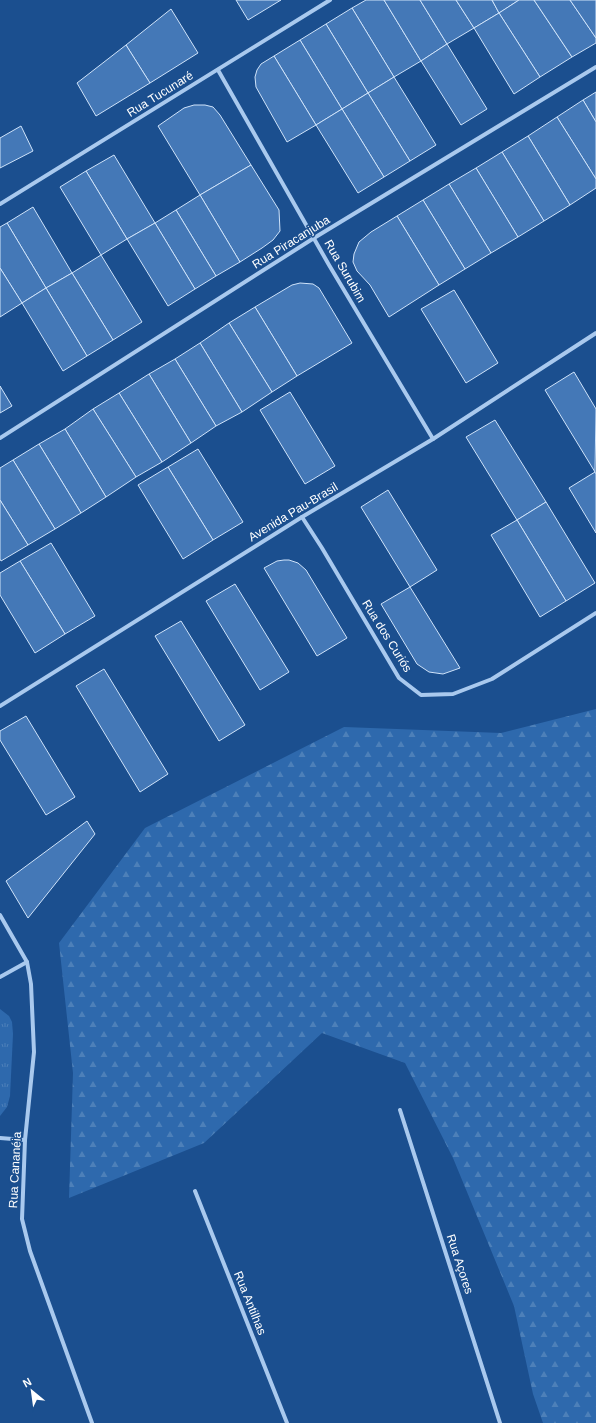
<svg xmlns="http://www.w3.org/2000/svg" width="596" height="1423" font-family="Helvetica,sans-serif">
<defs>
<pattern id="forest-firs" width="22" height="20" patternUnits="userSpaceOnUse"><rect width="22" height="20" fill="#2e69ad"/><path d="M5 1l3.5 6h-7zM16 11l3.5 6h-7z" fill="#4d80b9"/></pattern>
<pattern id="park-tufts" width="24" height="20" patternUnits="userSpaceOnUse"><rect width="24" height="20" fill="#2e69ad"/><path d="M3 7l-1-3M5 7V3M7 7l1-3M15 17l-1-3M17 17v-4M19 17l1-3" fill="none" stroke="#4d80b9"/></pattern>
</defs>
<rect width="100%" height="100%" fill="#1b4f8f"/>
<path fill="url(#forest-firs)" d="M596,709V1423H543L533,1394L514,1306L453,1158L405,1063L322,1033L204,1143L69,1198L73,1073L59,943L145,828L344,727L501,733Z"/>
<path fill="url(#park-tufts)" d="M0,1009L9,1016L12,1022L13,1034L10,1096L7,1107L0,1116Z"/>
<g fill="#4478b7" stroke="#cfe3fa">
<path d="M236,0H281L248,20Z"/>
<path d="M366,0H384L421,61L394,77L352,8Z"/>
<path d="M384,0H420L447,44L421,61Z"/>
<path d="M420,0H456L474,28L447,44Z"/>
<path d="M456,0H492L499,13L474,28Z"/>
<path d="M492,0H519L499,13Z"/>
<path d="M519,0H534L572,57L540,77L499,13Z"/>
<path d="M534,0H570L596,38V43L572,57Z"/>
<path d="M570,0H596V38Z"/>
<path d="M352,8L394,77L368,93L326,24Z"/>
<path d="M171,9L198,53L150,83L126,45Z"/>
<path d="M499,13L540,77L514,94L474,28Z"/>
<path d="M326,24L368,93L342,109L300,40Z"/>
<path d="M300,40L342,109L316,125L274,56Z"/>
<path d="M447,44L487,109L461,125L421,61Z"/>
<path d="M126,45L150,83L96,116L77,83Z"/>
<path d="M274,56L316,125L287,142L256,87L255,77L257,70L261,64Z"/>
<path d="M394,77L436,145L410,161L368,93Z"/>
<path d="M596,92V122L583,100Z"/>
<path d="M368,93L410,161L384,177L342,109Z"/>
<path d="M583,100L596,122V179L557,117Z"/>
<path d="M194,105H205L213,107L220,115L251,165L200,195L158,126L184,108Z"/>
<path d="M342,109L384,177L358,193L316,125Z"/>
<path d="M557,117L596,179V188L570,205L528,136Z"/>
<path d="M21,126L33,151L0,168V138Z"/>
<path d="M528,136L570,205L544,221L502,152Z"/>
<path d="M502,152L544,221L518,237L476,168Z"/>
<path d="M114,155L155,223L127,239L86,171Z"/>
<path d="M251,165L279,210L280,231L273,240L262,248L240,262L200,195Z"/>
<path d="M476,168L518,237L491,253L449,184Z"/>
<path d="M86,171L127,239L101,255L60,187Z"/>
<path d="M449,184L491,253L465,269L423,200Z"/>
<path d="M200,195L240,262L216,276L176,210Z"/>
<path d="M423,200L465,269L439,285L397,216Z"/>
<path d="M33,207L72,273L46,288L7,223Z"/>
<path d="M176,210L216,276L195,289L155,223Z"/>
<path d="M397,216L439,285L389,317L370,285L357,271L353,262L354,254L359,242L371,232Z"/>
<path d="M7,223L46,288L22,303L0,268V227Z"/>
<path d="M155,223L195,289L168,306L127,239Z"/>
<path d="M101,255L142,322L113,340L72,273Z"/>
<path d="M0,268L22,303L0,317Z"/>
<path d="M72,273L113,340L87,356L46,288Z"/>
<path d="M300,283L313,284L319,288L352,343L297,376L255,307L292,285Z"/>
<path d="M46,288L87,356L63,371L22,303Z"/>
<path d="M454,290L498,363L466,383L421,309Z"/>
<path d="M255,307L297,376L272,392L229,323Z"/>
<path d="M229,323L272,392L242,412L200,343Z"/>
<path d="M200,343L242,412L216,426L175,359Z"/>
<path d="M175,359L216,426L191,443L149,374Z"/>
<path d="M574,372L596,409L595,472L545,390Z"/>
<path d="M149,374L191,443L162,462L119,393Z"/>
<path d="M0,386L12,406L0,413Z"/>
<path d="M290,392L335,466L305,484L260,410Z"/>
<path d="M119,393L162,462L136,477L93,409Z"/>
<path d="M93,409L136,477L106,497L65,429Z"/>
<path d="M495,420L546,502L517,520L466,437Z"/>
<path d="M65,429L106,497L81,513L39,444Z"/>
<path d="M39,444L81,513L55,529L13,460Z"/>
<path d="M198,449L243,522L213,540L168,467Z"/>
<path d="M13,460L55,529L28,545L0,500V468Z"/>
<path d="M168,467L213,540L183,559L138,485Z"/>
<path d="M595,472L596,474V533L569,488Z"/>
<path d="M388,490L437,570L410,587L361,507Z"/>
<path d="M0,500L28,545L1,561L0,559Z"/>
<path d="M546,502L595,583L566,601L517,520Z"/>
<path d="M517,520L566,601L540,617L491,535Z"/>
<path d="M51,543L95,616L65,634L20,561Z"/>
<path d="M284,560H289L298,563L306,570L347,638L317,656L264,568L277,561Z"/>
<path d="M20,561L65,634L35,653L0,595V573Z"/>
<path d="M235,584L289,672L260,690L206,601Z"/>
<path d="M410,587L460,668L443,674L429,672L417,664L381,604Z"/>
<path d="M181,621L245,725L219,741L155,636Z"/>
<path d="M104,669L168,774L140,792L76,686Z"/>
<path d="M26,716L75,797L46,815L0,740V731Z"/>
<path d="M87,821L95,834L28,918L6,881Z"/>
</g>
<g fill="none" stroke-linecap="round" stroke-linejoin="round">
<g stroke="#a9c9ee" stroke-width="4">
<path d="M218,70L329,265L433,439"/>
<path d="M0,204L330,0"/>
<path d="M0,438L314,238L596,67"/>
<path d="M302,517L322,548L399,678L421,695L453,694L492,679L596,613"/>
<path d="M0,706L302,517L433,439L596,333"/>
<path d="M0,915L27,962L31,984L34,1052L25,1140L22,1219L30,1251L92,1423"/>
<path d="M0,977L27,962"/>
<path d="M400,1110L500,1423"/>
<path d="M0,1138L25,1140"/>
<path d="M195,1191L287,1423"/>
</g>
</g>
<g text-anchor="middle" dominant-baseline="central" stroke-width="3" stroke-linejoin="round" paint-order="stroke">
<g font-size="12" fill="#fff" stroke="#1b4f8f">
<text transform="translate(160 94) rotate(-32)">Rua Tucunaré</text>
<text transform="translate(291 242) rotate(-32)">Rua Piracanjuba</text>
<text transform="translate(345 271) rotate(60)">Rua Surubim</text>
<text transform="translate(293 512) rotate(-31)">Avenida Pau-Brasil</text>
<text transform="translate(387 636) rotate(58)">Rua dos Curiós</text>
<text transform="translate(15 1170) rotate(-87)">Rua Cananéia</text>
<text transform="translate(460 1264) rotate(72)">Rua Açores</text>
<text transform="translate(250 1303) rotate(68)">Rua Antilhas</text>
</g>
</g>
<g transform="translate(32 1391) rotate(331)" stroke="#1b4f8f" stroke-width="3" paint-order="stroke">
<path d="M0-3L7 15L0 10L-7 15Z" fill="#ffffff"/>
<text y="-6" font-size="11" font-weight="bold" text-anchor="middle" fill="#ffffff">N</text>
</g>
</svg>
